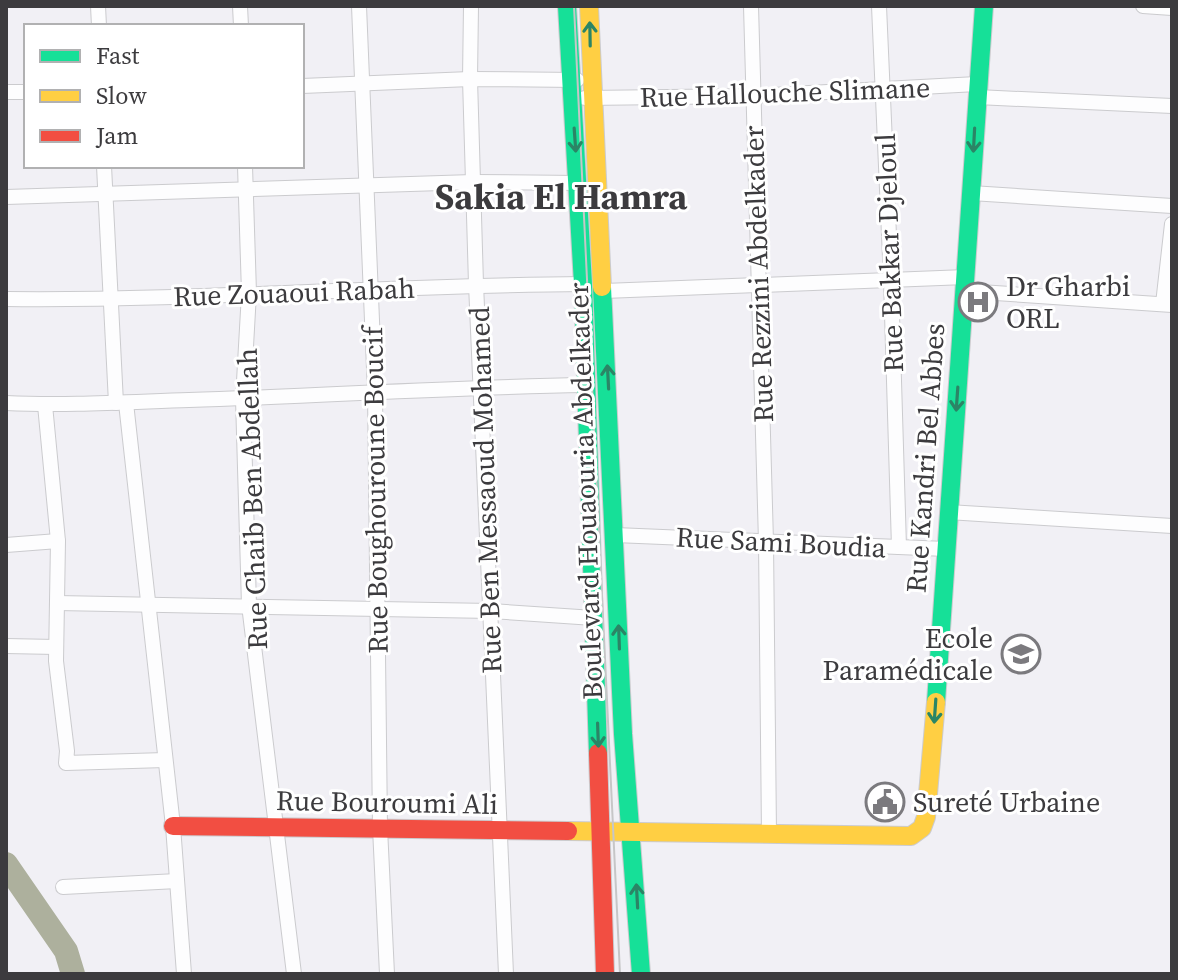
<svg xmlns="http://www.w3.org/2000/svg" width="1178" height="980" font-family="'Source Serif 4',serif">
<rect width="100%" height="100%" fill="#f1f0f5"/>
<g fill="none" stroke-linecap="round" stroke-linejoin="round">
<path stroke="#adb09d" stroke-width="24" d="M6,864L66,951L73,974"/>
<g stroke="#cbcbce" stroke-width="16">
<g id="street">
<path d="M98,6L99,26"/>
<path d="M240,6L241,26"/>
<path d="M359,6L375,393L380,828L387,974"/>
<path d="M471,6L470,79L476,284L506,974"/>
<path d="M751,6L766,542L769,834"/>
<path d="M879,6L891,281L899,547"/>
<path d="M1143,6L1172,8"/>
<path d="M302,86L470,79L577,80"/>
<path d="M6,92H26"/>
<path d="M977,97L1172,106"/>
<path d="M585,98L752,96L977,84"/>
<path d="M104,166L116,403"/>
<path d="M245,166L249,293L243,399L249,605L294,974"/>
<path d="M971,193L1172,206"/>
<path d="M6,197L473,182L578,183"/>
<path d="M604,291L966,277"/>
<path d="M965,291L1172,305"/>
<path d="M6,299C198,301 390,285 583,284"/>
<path d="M1163,304L1172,224"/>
<path d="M6,403C67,406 128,402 189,400C321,396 453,387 585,385"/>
<path d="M126,403L173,826L184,974"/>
<path d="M45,405L58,541L56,661L67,751L66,763L165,760"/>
<path d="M948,512L1172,526"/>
<path d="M615,535L946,549"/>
<path d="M6,545L58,541"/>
<path d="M57,603L491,611L594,618"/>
<path d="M6,646L56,647"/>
<path d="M63,887L177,881"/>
</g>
</g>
<g stroke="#cbcbce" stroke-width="20">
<g id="fast">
<path d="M567,6L583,284L598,753"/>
<path d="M602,287L623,734L641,974"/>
<path d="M936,702L984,6"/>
</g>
</g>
<g stroke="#cbcbce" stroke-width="20">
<g id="slow">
<path d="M589,6L602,287"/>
<path d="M568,831L911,836L922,828L926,817L936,702"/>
</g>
</g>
<g stroke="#cbcbce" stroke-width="20">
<g id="jam">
<path d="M598,753L605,974"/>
<path d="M173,826L568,831"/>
</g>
</g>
<use href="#street" stroke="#fdfdfe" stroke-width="14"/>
<use href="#fast" stroke="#16e098" stroke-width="18"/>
<use href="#slow" stroke="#ffcf43" stroke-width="18"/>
<use href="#jam" stroke="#f24e42" stroke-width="18"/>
<path stroke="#c6c6c7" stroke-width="2" d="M574,6L620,974"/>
</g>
<defs><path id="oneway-shaft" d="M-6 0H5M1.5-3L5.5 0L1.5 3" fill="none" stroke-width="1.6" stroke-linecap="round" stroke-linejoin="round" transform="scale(2)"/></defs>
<g stroke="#2b8566">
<use href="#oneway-shaft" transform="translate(590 34) rotate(-91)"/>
<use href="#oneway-shaft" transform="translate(575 140) rotate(86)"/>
<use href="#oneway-shaft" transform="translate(974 140) rotate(93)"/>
<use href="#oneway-shaft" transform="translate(608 377) rotate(-93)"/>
<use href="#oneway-shaft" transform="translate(957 399) rotate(94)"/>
<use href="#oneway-shaft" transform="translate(619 637) rotate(-92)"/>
<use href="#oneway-shaft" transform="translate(935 711) rotate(94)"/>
<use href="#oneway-shaft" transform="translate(598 735) rotate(88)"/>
<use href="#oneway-shaft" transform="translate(637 896) rotate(-93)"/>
</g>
<defs>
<g id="hospital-ring" transform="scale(2)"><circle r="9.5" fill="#fff" stroke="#7b7a7e" stroke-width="1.5"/><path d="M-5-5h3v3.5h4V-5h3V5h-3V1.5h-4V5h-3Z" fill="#7b7a7e"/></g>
<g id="university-ring" transform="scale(2)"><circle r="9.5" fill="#fff" stroke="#7b7a7e" stroke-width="1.5"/><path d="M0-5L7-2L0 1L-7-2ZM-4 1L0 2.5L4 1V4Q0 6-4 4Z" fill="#7b7a7e"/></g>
<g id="civic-ring" transform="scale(2)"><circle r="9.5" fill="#fff" stroke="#7b7a7e" stroke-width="1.5"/><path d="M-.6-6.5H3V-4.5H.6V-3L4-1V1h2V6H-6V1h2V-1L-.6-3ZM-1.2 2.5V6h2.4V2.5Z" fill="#7b7a7e"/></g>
</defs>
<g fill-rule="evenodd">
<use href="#hospital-ring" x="978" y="302"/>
<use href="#university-ring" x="1021" y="654"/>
<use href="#civic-ring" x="885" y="802"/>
</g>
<g text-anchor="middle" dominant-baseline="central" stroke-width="6" stroke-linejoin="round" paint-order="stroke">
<g font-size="28" fill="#3c3b3e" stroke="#fff">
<text transform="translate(785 92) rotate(-2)">Rue Hallouche Slimane</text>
<text transform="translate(889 253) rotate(-92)">Rue Bakkar Djeloul</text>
<text transform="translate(758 274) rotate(-92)">Rue Rezzini Abdelkader</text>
<text transform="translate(294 292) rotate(-2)">Rue Zouaoui Rabah</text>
<text transform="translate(925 458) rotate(-86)">Rue Kandri Bel Abbes</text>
<text transform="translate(375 490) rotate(-91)">Rue Boughouroune Boucif</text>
<text transform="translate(485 490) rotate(-92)">Rue Ben Messaoud Mohamed</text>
<text transform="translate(585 491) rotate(-92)">Boulevard Houaouria Abdelkader</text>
<text transform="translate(252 499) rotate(-92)">Rue Chaib Ben Abdellah</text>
<text transform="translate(781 542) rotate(3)">Rue Sami Boudia</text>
<text transform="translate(387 802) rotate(1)">Rue Bouroumi Ali</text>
</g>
<g font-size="28" fill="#3c3b3e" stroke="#fff" text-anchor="start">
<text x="1006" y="286">Dr Gharbi<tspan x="1006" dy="32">ORL</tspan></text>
<text x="993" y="638" text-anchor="end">Ecole<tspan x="993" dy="32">Paramédicale</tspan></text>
<text x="913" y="802">Sureté Urbaine</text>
</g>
<g font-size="36" font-weight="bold" fill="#3c3b3e" stroke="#fff">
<text x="561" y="196">Sakia El Hamra</text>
</g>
</g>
<rect width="1178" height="980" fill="none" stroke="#3c3b3e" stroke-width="16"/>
<rect x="24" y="24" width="280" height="144" fill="#ffffff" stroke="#b1b1b2" stroke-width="2"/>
<rect x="40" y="50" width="40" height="12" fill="#16e098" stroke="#b1b1b2" stroke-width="2"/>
<text x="96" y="64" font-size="24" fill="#3c3b3e">Fast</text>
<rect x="40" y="90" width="40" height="12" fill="#ffcf43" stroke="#b1b1b2" stroke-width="2"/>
<text x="96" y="104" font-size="24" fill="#3c3b3e">Slow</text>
<rect x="40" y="130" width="40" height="12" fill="#f24e42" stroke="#b1b1b2" stroke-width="2"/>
<text x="96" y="144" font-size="24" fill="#3c3b3e">Jam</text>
</svg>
